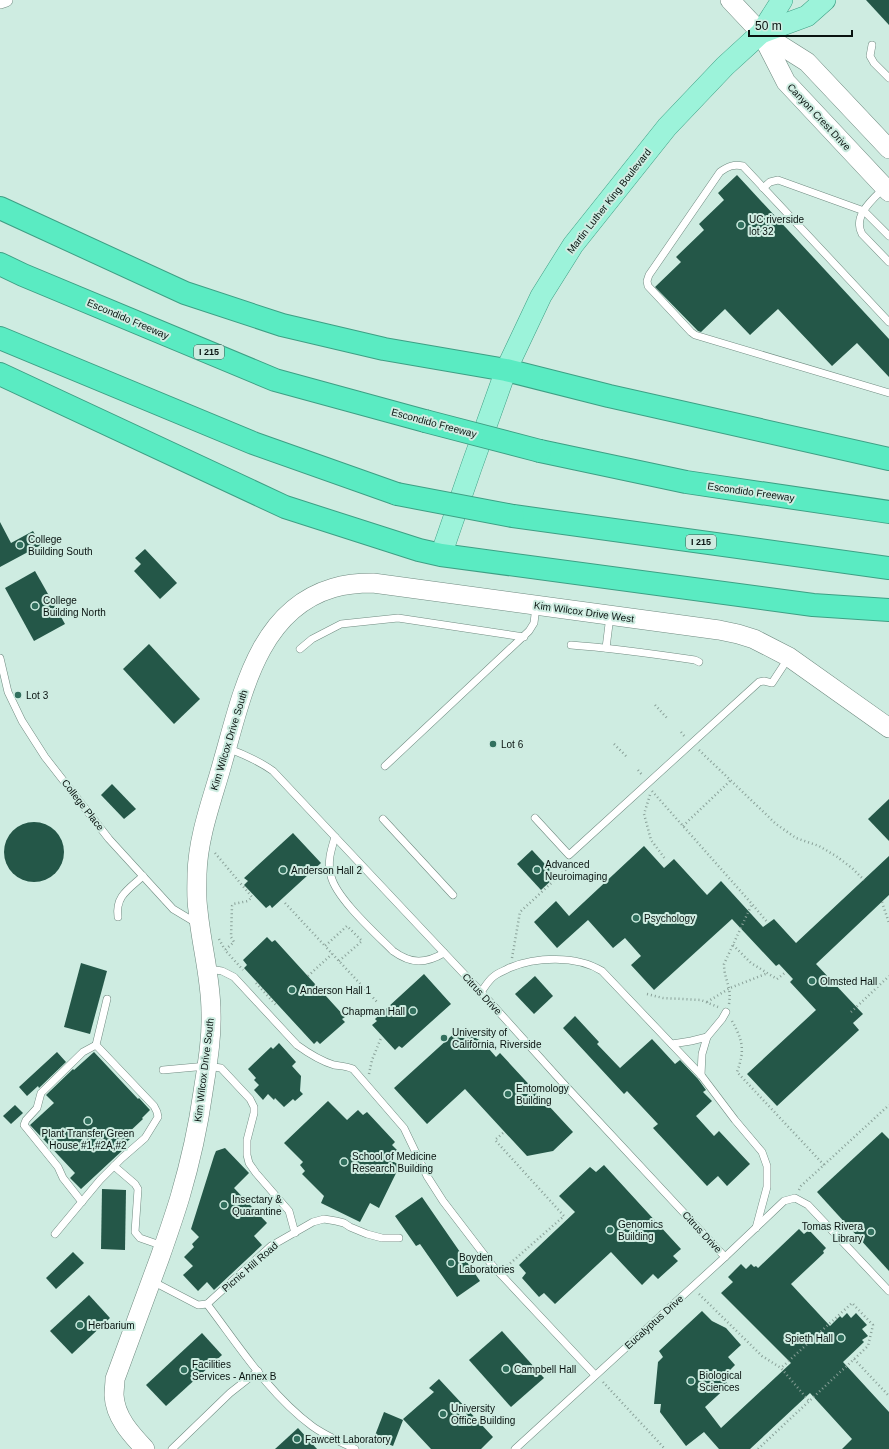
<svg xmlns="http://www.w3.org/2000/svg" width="889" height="1449" font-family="Helvetica,sans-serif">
<rect width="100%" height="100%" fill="#ceece1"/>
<g fill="#245748">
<path d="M866,0H889V25Z"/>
<path d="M737,175L889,339V377L857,343L832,366L778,309L750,335L725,309L701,332L698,331L655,287L681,262L676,257L704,230L699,224L724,200L718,193Z"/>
<path d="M0,522L11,543L33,531L41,545L0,567Z"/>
<path d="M145,549L177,583L160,599L134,571L141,564L135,558Z"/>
<path d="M35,571L65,624L34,641L5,588Z"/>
<path d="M149,644L200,699L174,724L123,669Z"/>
<path d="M112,784L136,809L124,819L101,795Z"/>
<path d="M889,799V841L868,819Z"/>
<circle cx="34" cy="852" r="30"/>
<path d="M293,833L321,863L272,908L270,905L266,908L244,885L248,881L244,878Z"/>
<path d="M644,846L664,868L674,859L707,895L721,881L763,927L774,919L796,943L889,856V895L816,964L863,1014L853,1023L859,1030L777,1106L747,1074L816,1010L790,982L793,979L779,964L776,966L732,919L654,990L631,965L641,956L625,938L613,948L588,920L557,948L534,922L556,901L569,916Z"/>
<path d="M532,850L556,876L541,890L517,864Z"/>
<path d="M267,937L272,942L275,940L345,1017L342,1019L345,1022L320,1044L317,1041L314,1044L244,968L247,965L243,960Z"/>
<path d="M81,963L107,971L90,1034L64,1027Z"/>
<path d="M424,974L451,1004L402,1048L399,1046L395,1050L372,1025L377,1021L375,1019Z"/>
<path d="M535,976L553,996L534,1014L515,994Z"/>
<path d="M575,1016L599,1042L597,1044L620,1068L652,1039L675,1064L680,1060L698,1079L706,1090L703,1092L712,1101L696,1116L714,1136L719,1131L750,1164L727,1186L718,1176L707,1186L653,1128L658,1124L627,1091L624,1094L563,1028Z"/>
<path d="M459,1029L483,1042L496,1057L500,1053L573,1132L553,1151L527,1156L465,1089L427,1124L394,1088Z"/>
<path d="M279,1043L296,1062L292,1066L301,1076L300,1091L303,1094L295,1101L293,1099L284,1107L275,1098L274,1100L268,1094L263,1100L254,1090L259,1085L254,1080L256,1078L248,1069L271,1047L273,1049Z"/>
<path d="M57,1052L66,1062L39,1088L38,1086L27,1096L19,1087Z"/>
<path d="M94,1052L138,1099L139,1098L150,1110L142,1118L143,1119L126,1135L130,1139L121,1147L124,1149L81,1189L70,1178L75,1173L30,1125L54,1103L46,1095L73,1069L74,1070Z"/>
<path d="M328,1101L347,1120L358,1110L363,1115L367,1112L395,1142L392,1145L397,1150L388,1159L400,1165L379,1208L370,1203L360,1222L321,1203L324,1196L302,1174L305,1171L300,1165L303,1162L284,1143Z"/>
<path d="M15,1105L23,1113L11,1124L3,1116Z"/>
<path d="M882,1132L889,1139V1271L817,1192Z"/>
<path d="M225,1148L249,1173L234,1188L267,1223L254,1236L262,1245L214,1290L207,1282L198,1291L183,1275L193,1266L184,1257L194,1247L192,1244L199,1237L191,1229L214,1156L216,1151Z"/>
<path d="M604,1165L681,1249L673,1256L678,1261L658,1279L653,1274L642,1285L611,1252L555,1304L544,1293L539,1297L522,1278L526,1273L519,1265L575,1212L559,1196L590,1167L596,1172Z"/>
<path d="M102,1189L126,1190L125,1250L101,1249Z"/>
<path d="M422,1197L480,1281L457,1297L420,1244L416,1246L395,1216Z"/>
<path d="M799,1229L804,1234L809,1230L826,1248L823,1251L824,1253L791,1284L830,1326L840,1316L842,1318L847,1313L851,1318L856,1313L867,1325L862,1329L868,1336L862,1340L864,1342L843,1362L889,1412V1449H842L852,1439L810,1393L750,1449H719L704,1432L686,1446L660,1412L661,1404H654L658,1362L663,1357L659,1351L702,1311L712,1321L726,1328L741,1345L728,1357L735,1365L722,1378L729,1385L705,1407L721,1428L791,1363L721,1293L733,1282L728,1277L741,1264L746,1269L751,1264L754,1267L756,1266L758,1268Z"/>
<path d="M73,1252L84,1263L56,1289L46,1278Z"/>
<path d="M89,1295L110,1318L72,1354L50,1331Z"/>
<path d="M502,1331L544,1378L511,1407L469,1360Z"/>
<path d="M202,1333L222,1355L166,1406L146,1385Z"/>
<path d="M439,1379L493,1437L481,1449H431L403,1419L434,1392L429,1388Z"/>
<path d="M384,1412L403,1420L393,1446L374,1438Z"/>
<path d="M298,1428L317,1449H275Z"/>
</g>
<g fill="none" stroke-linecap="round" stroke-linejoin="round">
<g stroke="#708b81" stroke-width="8">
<g id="lane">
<path d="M872,45L870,56L874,63L889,78"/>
<path d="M763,188L770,182L778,180L864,211L889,236"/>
<path d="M884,188C873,199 852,216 862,234L889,262"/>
<path d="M889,322L743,166C734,164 728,166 720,172L649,275L647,281L648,286L691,332L695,335L889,393"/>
<path d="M571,645C613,648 654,654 695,660L699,662"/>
<path d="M606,648L610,616"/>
<path d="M300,649L312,639L341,624L398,618L524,637"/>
<path d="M0,658L8,692L22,721L45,757L109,839L173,909L198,924"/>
<path d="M227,748C243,754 259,761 273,771L481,992L562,1082L725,1257"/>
<path d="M385,766L529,631L534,623L536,606"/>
<path d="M535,818L569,855L759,682L764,681L772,683L789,657"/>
<path d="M383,819L453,895"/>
<path d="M335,837C331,850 327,862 331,876C336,898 376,934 393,951C411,964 425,964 444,953"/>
<path d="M118,917C115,896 129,889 143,876"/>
<path d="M209,969L222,971L234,977L297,1045C308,1053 321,1061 334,1065C340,1066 346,1066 353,1069L404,1128L427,1176L443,1201L492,1265L595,1375"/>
<path d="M481,992C485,987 488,981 493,977C497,973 504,971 509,968C536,957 576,955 602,971L701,1075L735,1120L762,1152L767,1166V1187L756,1228"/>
<path d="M707,1037L722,1019L726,1012"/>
<path d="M672,1044L691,1041L707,1037L702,1054L701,1075"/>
<path d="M163,1070L207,1066L221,1068L250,1099L254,1107V1113L247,1140V1155L249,1163L256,1173L289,1211L295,1233"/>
<path d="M114,1166L135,1184L138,1189L135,1232L140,1238L163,1246"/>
<path d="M82,1202L63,1178L58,1167L24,1125L26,1120L37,1108L41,1093L83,1052L96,1045"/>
<path d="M55,1234L100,1180L122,1158L145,1138L158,1117L157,1112L154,1106L96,1045L107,999"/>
<path d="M152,1281L198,1305L207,1304C239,1346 269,1394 312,1426C324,1435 341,1442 355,1449"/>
<path d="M207,1304L271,1246L313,1222L324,1219L336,1221L344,1223L350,1227L367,1234L382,1238H399"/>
<path d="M172,1449L230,1393L258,1371"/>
<path d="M515,1449L725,1257L784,1201L795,1198L808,1205L889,1291"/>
</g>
</g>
<g stroke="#708b81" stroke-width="14">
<path id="street" d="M0,2L6,0"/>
</g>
<g stroke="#708b81" stroke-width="20">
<g id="secondary">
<path d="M730,0L761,33L807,62L889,149"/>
<path d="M761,33L786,82L889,192"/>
<path d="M145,1449C131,1434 115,1417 114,1395C114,1390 115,1384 115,1379C130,1338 145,1298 160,1257C167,1237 174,1217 180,1197C190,1163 198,1128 203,1092C207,1066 212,1039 211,1012C211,978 201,944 198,910C196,898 197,886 197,874C198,835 213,798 223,761C242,695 258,610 333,588C346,584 360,583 373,583L719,630L738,634L754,639L789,657L889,728"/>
</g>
</g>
<g stroke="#3e9f84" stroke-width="22">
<g id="primary">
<path d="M761,33L807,16L825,0"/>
<path d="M441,555L471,468L506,370L541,296L573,245L667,127L725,66L761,33L782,0"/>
</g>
</g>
<g stroke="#3e9f84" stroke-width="24">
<g id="highway">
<path d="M0,208L185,293L282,325L384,349L506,370L609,396L889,459"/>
<path d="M0,264L23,275L275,380L425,421"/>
<path d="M0,338L253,443L397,494"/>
<path d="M0,374L285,507L419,550L441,555L813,605L889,610"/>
<path d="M540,451L686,482L889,512"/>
<path d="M513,516L889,568"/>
</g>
</g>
<g stroke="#89a098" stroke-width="2.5" stroke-dasharray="1 3" stroke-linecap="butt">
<path d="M655,705L667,718"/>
<path d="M681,732L685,737"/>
<path d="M614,744L628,758"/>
<path d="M699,750L776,824L796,838L819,846L836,856L852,868L864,880"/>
<path d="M638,770L643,776"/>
<path d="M652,791L752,904L768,923"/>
<path d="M650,795L644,814L651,840L666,860"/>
<path d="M683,826L731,780"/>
<path d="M215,853L252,897L248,901L233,904L232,906L231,937L234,942L225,950L243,970"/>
<path d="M882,902L889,923"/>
<path d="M285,903L325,946"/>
<path d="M219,939L225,950"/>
<path d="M733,945L751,963L777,979L786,972"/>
<path d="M512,958L520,912L572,864"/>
<path d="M339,961L362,941L347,926L325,946L378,1003"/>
<path d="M308,976L332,954"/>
<path d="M256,983L276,1005"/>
<path d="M647,994L663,998L701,1000L718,1007"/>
<path d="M707,1002L730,988L768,973"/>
<path d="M729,1004C732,986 724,980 724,964L752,904"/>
<path d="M851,1012L889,976"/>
<path d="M732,1021C743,1041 745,1050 737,1072L824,1165"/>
<path d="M369,1074L372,1060L381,1038"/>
<path d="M503,1133L495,1140L564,1216L506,1267"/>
<path d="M799,1190L801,1186L889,1105"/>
<path d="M699,1294L762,1356L781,1368L809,1401"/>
<path d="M854,1359L889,1396"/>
<path d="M603,1382L665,1449"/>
<path d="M758,1449L868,1346L873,1325L852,1303L781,1368"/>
</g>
<use href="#lane" stroke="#fff" stroke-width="7"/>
<use href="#street" stroke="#fff" stroke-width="13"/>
<use href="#secondary" stroke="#fff" stroke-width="19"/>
<use href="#primary" stroke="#9cf3da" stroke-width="21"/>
<use href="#highway" stroke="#5aebc2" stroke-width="22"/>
<g stroke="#3e9f84" stroke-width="24" stroke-linecap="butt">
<g id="highway-bridge">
<path d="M425,421L540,451"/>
<path d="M397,494L513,516"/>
</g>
</g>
<use href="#highway-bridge" stroke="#5aebc2" stroke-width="22"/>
</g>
<g fill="#32705e" stroke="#ceece1" stroke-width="1.5">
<circle cx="741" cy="225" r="4"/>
<circle cx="20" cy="545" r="4"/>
<circle cx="35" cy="606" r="4"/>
<circle cx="18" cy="695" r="4"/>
<circle cx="493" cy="744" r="4"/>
<circle cx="283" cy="870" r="4"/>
<circle cx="537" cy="870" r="4"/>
<circle cx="636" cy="918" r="4"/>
<circle cx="812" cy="981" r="4"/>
<circle cx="292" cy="990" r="4"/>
<circle cx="413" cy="1011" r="4"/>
<circle cx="444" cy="1038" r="4"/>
<circle cx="508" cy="1094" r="4"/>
<circle cx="88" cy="1121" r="4"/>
<circle cx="344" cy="1162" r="4"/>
<circle cx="224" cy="1205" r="4"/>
<circle cx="610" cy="1230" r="4"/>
<circle cx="871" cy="1232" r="4"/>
<circle cx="451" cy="1263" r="4"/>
<circle cx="80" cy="1325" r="4"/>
<circle cx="841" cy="1338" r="4"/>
<circle cx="506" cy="1369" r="4"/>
<circle cx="184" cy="1370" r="4"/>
<circle cx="691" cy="1381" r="4"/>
<circle cx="443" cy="1414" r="4"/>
<circle cx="297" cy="1439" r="4"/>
</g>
<g text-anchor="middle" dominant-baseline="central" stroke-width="4" stroke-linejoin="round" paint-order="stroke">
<g fill="#ceece1" stroke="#44544f" stroke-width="1">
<rect x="194" y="345" width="30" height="14" rx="3"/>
<rect x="686" y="535" width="30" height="14" rx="3"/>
</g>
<g font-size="9" font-weight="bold" fill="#091310">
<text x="209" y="352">I 215</text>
<text x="701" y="542">I 215</text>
</g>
<g font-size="10" fill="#091310" stroke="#ceece1">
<text transform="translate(819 117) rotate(47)">Canyon Crest Drive</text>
<text transform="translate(609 201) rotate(-52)">Martin Luther King Boulevard</text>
<text transform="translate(128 319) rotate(23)">Escondido Freeway</text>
<text transform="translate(434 423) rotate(15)">Escondido Freeway</text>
<text transform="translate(751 492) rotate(8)">Escondido Freeway</text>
<text transform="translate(584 612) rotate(8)">Kim Wilcox Drive West</text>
<text transform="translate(229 740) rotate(-73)">Kim Wilcox Drive South</text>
<text transform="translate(83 805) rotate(52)">College Place</text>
<text transform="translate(482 994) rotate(47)">Citrus Drive</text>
<text transform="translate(204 1070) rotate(-83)">Kim Wilcox Drive South</text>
<text transform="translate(702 1232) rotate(47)">Citrus Drive</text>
<text transform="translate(250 1267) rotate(-41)">Picnic Hill Road</text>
<text transform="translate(654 1322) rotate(-42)">Eucalyptus Drive</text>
</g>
<g font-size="10" fill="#091310" stroke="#ceece1" text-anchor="start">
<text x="749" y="219">UC riverside<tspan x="749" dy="12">lot 32</tspan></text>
<text x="28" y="539">College<tspan x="28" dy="12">Building South</tspan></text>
<text x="43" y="600">College<tspan x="43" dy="12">Building North</tspan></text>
<text x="26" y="695">Lot 3</text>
<text x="501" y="744">Lot 6</text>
<text x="545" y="864">Advanced<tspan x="545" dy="12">Neuroimaging</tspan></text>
<text x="291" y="870">Anderson Hall 2</text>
<text x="644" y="918">Psychology</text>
<text x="820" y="981">Olmsted Hall</text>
<text x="300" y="990">Anderson Hall 1</text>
<text x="405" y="1011" text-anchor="end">Chapman Hall</text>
<text x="452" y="1032">University of<tspan x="452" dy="12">California, Riverside</tspan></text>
<text x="516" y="1088">Entomology<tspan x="516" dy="12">Building</tspan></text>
<text x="88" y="1133" text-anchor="middle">Plant Transfer Green<tspan x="88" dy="12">House #1,#2A,#2</tspan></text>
<text x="352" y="1156">School of Medicine<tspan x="352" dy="12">Research Building</tspan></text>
<text x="232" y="1199">Insectary &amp;<tspan x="232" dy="12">Quarantine</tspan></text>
<text x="618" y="1224">Genomics<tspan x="618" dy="12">Building</tspan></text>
<text x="863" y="1226" text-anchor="end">Tomas Rivera<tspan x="863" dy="12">Library</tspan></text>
<text x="459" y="1257">Boyden<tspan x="459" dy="12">Laboratories</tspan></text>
<text x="88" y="1325">Herbarium</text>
<text x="833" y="1338" text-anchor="end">Spieth Hall</text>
<text x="192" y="1364">Facilities<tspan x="192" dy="12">Services - Annex B</tspan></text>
<text x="514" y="1369">Campbell Hall</text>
<text x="699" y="1375">Biological<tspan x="699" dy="12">Sciences</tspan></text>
<text x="451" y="1408">University<tspan x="451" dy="12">Office Building</tspan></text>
<text x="305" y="1439">Fawcett Laboratory</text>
</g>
</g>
<path d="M749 30v6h103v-6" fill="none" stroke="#091310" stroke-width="2"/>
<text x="755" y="30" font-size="12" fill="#091310" stroke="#ceece1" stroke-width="3" paint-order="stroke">50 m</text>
</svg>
